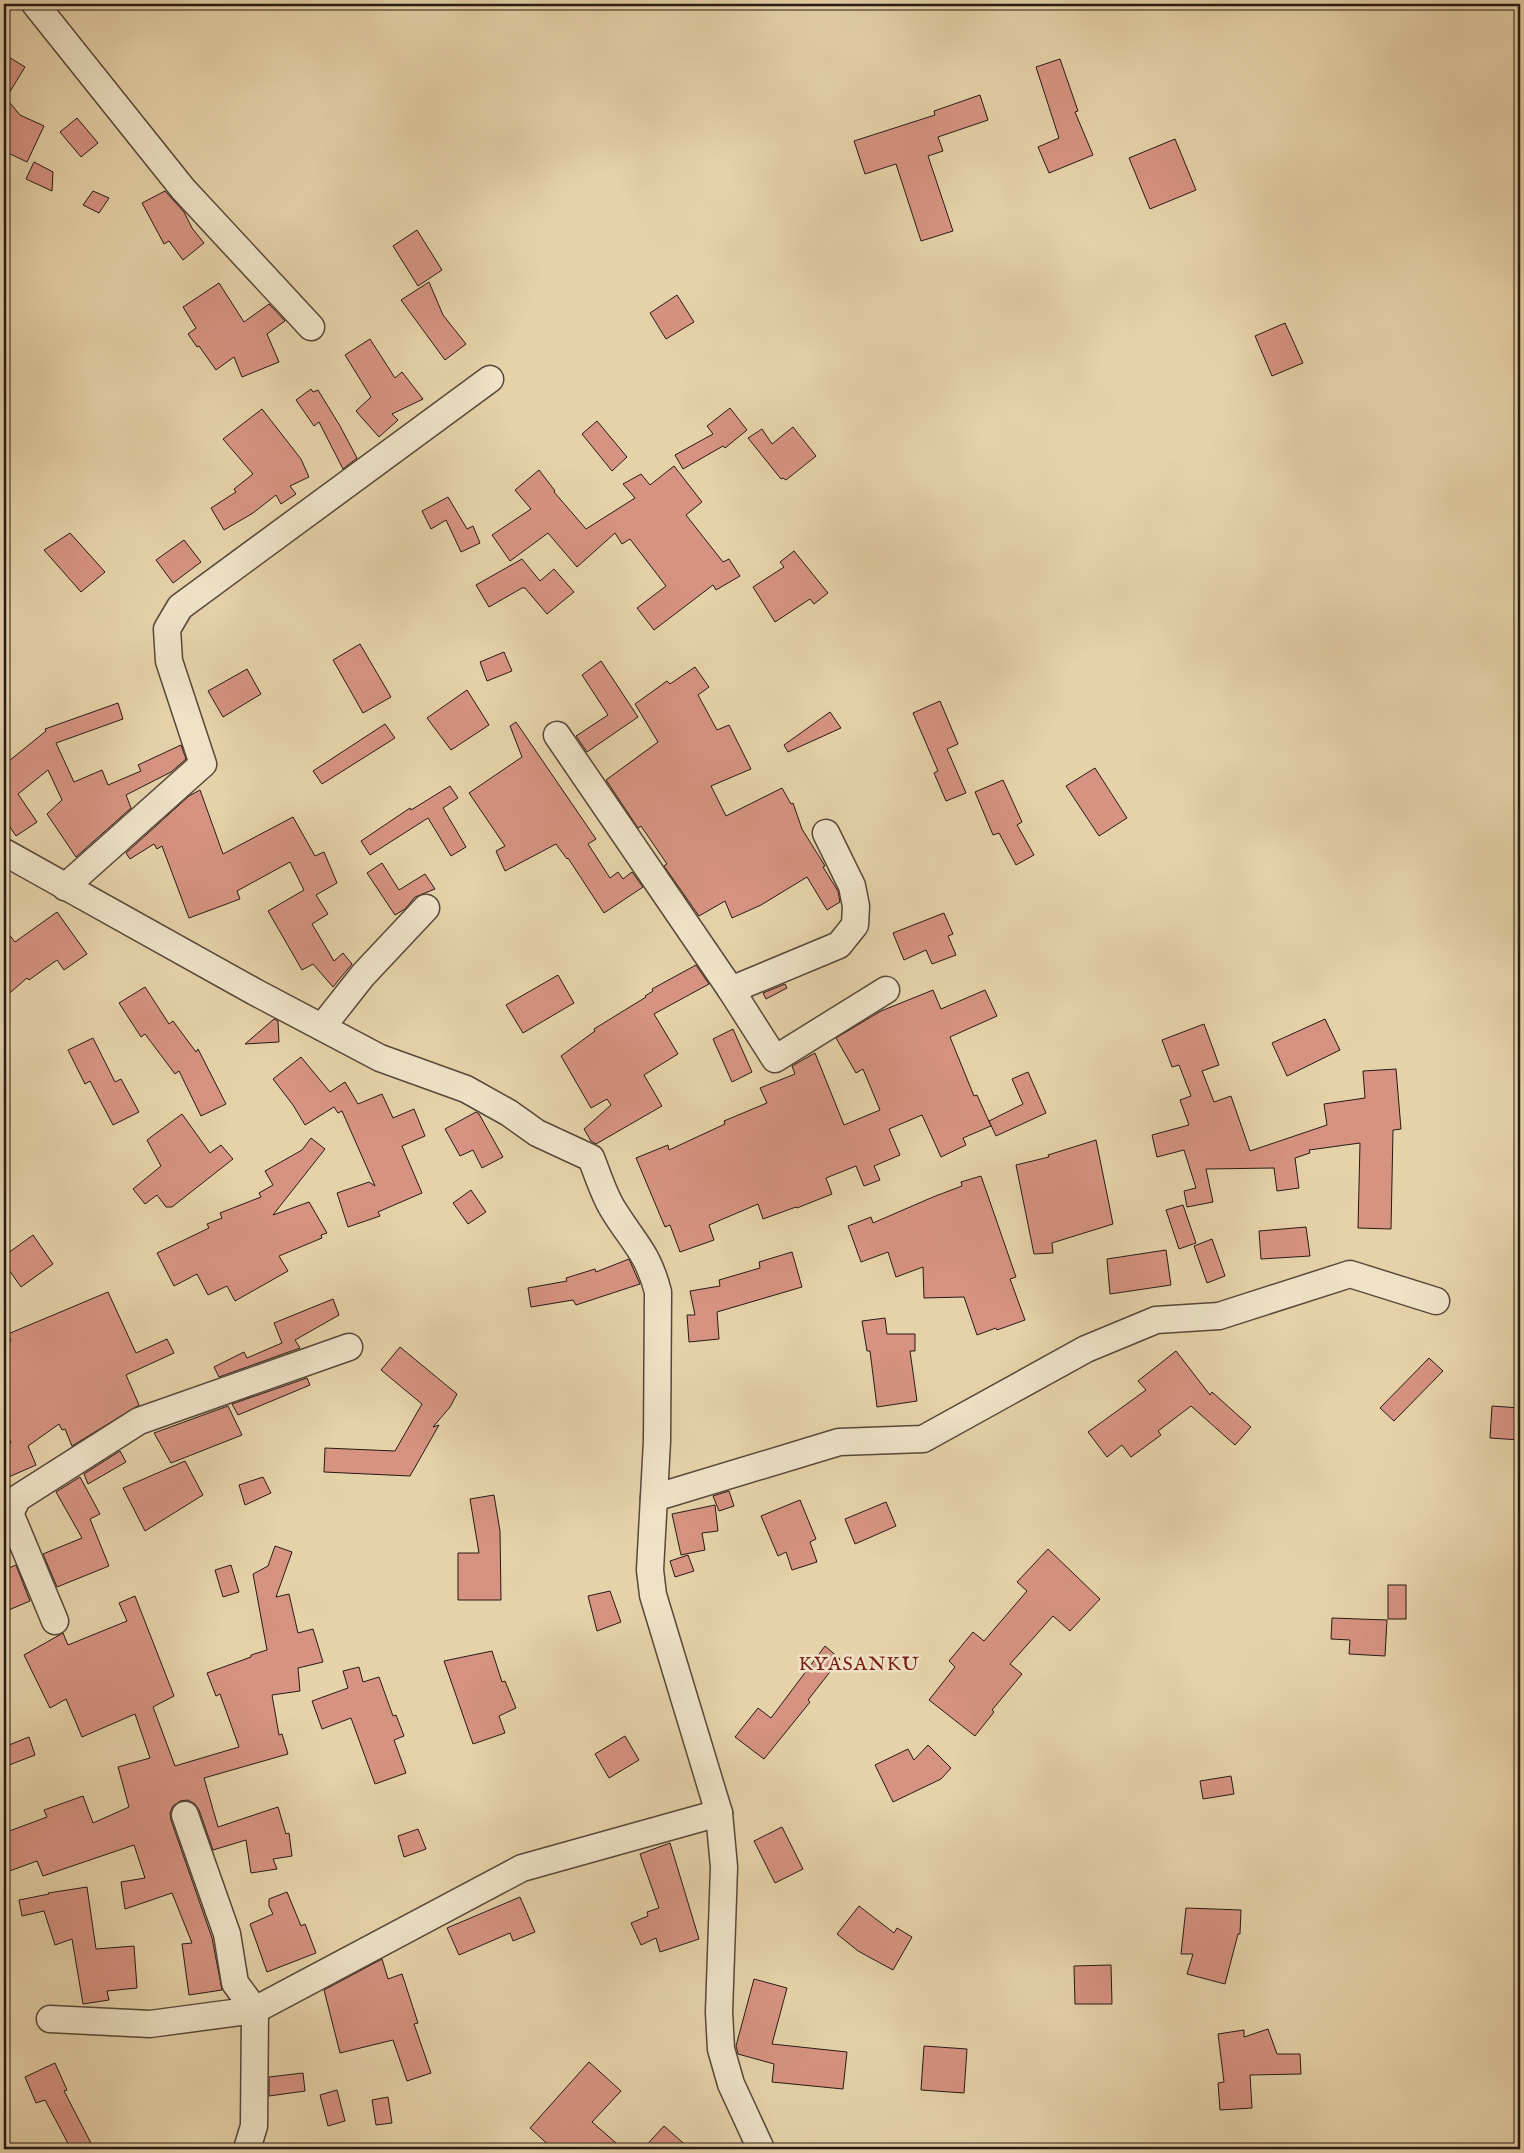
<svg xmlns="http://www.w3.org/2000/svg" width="1524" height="2153" font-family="'IM FELL English',serif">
<rect width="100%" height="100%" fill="#e6d2a9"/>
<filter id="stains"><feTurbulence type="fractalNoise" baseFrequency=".004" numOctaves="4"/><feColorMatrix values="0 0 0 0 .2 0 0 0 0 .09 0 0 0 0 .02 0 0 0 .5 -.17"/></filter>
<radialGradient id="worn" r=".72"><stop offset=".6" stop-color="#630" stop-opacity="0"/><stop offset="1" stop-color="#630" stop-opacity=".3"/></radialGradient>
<g fill="#d69381" stroke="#271a14">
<path d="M4,54L25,67L6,98L20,115L44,126L27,162L4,151Z"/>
<path d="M1060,59L1078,111L1075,112L1093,155L1049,173L1038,147L1059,138L1036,67Z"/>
<path d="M980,95L988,120L938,137L943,151L928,156L953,231L921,241L896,164L865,174L854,141L935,115L934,111Z"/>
<path d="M77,118L98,143L81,157L60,132Z"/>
<path d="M1175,139L1196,190L1150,209L1129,158Z"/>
<path d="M34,162L53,172L52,191L26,179Z"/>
<path d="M93,191L109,198L99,213L83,205Z"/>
<path d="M165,191L184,212L192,228L204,243L183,260L169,241L164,244L142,203Z"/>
<path d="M417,230L442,270L418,286L393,246Z"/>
<path d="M429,282L443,315L466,344L445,360L401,300Z"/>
<path d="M219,283L244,322L269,304L285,321L267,334L279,362L242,377L234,357L216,370L199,346L197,347L188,334L196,328L183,307Z"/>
<path d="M677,295L694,322L666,339L650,313Z"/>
<path d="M1285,323L1303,363L1272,376L1255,336Z"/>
<path d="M370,339L395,378L402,372L423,399L392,414L398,420L379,437L356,411L371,397L345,355Z"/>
<path d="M311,389L313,392L318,390L340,426L357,458L343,469L319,422L314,426L296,400Z"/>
<path d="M730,408L747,430L725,448L723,446L683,469L675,455L713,434L707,426Z"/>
<path d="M262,409L301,459L309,477L290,486L296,494L281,504L276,495L253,513L224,530L211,508L236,492L234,489L253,474L223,439Z"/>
<path d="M597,421L627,457L612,471L582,434Z"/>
<path d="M793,427L816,456L786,480L783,478L781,479L748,438L762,429L772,444Z"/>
<path d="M674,466L702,502L686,515L723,562L729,559L740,576L716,590L713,585L654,630L637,608L666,586L630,539L622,544L615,533L577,567L548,533L510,561L492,535L531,509L515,490L539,470L555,491L554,492L586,529L635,498L623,484L641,474L650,485Z"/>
<path d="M448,497L467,529L473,526L480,543L461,552L446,520L431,529L422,511Z"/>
<path d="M70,533L105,572L81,592L44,550Z"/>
<path d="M184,540L201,562L173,583L156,560Z"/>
<path d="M794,551L828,593L814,604L810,599L775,622L753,587L784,567L780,562Z"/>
<path d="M522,559L540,581L554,569L574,592L547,614L525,588H522L489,607L476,585Z"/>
<path d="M360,644L391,697L363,713L333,660Z"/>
<path d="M504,652L512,671L487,681L480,662Z"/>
<path d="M601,661L638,717L587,752L576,736L608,715L582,675Z"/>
<path d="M695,667L709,687L698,695L717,730L729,725L751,769L711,786L726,816L782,788L791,804L793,803L802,829L825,866L823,867L838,891L840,902L827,910L807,877L761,905L732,918L725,901L699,916L664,866L667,864L641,826L638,828L606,780L658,742L635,704L667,681L670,684Z"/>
<path d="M247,669L261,694L223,717L208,691Z"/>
<path d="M467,690L489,725L451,750L427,718Z"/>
<path d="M940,701L958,744L947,749L966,793L946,801L934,773L938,771L913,713Z"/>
<path d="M118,703L123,719L56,743L74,782L102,770L108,785L141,771L138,765L181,745L186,759L171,772L126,795L131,808L76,857L47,814L62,800L48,770L18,794L37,822L16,836L4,818V765L46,731L45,729Z"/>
<path d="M830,712L841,728L788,752L784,745Z"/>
<path d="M516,722L596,839L588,844L610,878L618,872L623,879L632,872L643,887L604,913L568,858L567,859L556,844L505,871L496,851L505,846L469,793L522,757L510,726Z"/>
<path d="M385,724L395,738L322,784L313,771Z"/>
<path d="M1095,768L1127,818L1099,836L1066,786Z"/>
<path d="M1003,780L1022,822L1017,825L1034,855L1016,865L999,833L993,835L975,792Z"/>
<path d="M450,786L458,798L443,808L466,847L451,856L428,818L370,855L361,841L410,808L411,810Z"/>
<path d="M200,790L223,854L293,817L315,856L324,852L337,883L316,895L328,914L312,924L334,961L343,953L352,964L333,987L313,964L302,970L268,911L304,890L290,862L237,891L240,899L189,918L162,846L157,849L154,844L130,859L126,853L189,796Z"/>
<path d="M382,863L399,890L425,874L435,889L415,897L405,909L395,915L367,873Z"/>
<path d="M57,912L87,954L64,970L57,960L29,980L27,978L4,998V928L15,942Z"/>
<path d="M944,913L953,934L948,936L956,955L932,964L926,950L904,960L893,933Z"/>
<path d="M696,965L709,984L654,1014L678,1054L644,1075L662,1106L596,1144L591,1141L584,1129L611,1105L607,1099L591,1108L561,1056L595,1031L594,1029L646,997L645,996L653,991L652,989Z"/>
<path d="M558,975L574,1003L523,1033L506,1005Z"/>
<path d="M785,984L787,988L766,999L763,993Z"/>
<path d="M145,987L169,1024L173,1021L196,1052L198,1049L226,1104L201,1116L179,1071L175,1074L145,1034L141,1037L119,1003Z"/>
<path d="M933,990L941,1009L985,990L997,1016L950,1037L974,1096L977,1095L991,1126L963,1138L966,1145L941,1157L922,1115L889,1129L900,1155L874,1166L880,1180L864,1186L856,1166L826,1178L832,1194L797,1208L796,1207L763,1219L758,1204L709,1225L714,1240L680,1252L670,1225L665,1227L636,1158L668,1145L669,1150L725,1124L724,1121L767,1103L760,1088L795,1074L792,1066L815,1053L844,1125L880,1110L863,1069L856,1073L836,1038L881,1011Z"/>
<path d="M274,1019L278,1021L279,1042L245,1044Z"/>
<path d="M1325,1019L1340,1050L1287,1076L1272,1043Z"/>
<path d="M1204,1024L1219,1065L1202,1071L1214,1102L1231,1096L1250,1151L1327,1125L1324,1104L1365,1098L1363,1071L1396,1069L1401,1129L1393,1130L1391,1229L1358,1228L1360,1143L1309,1150L1310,1153L1295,1158L1299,1188L1277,1191L1274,1168L1206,1169L1213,1202L1187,1207L1184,1191L1196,1188L1184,1150L1157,1157L1152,1135L1189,1125L1180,1100L1191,1096L1179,1065L1172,1067L1162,1040Z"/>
<path d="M733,1029L752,1072L732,1082L713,1039Z"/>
<path d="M93,1038L115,1082L121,1079L139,1112L113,1125L90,1081L85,1084L68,1050Z"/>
<path d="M301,1057L330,1092L345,1082L358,1104L382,1094L393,1118L414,1109L425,1136L402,1146L422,1193L378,1212L380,1216L348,1227L337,1193L369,1182L375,1186L342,1111L338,1113L334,1107L305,1125L293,1105L273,1079Z"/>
<path d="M1028,1072L1046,1113L996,1136L989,1121L1023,1104L1012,1079Z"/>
<path d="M476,1112L479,1114L503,1157L482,1168L473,1150L460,1156L445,1129Z"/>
<path d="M182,1114L210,1153L221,1145L233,1159L172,1207H166L157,1195L145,1204L133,1189L161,1166L147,1140Z"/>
<path d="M311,1138L325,1149L273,1215L309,1202L327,1233L321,1235L322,1238L279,1256L288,1271L235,1301L227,1286L208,1295L197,1274L174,1286L157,1253L209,1228L207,1224L222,1218L220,1213L261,1197L259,1193L273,1185L265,1171L302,1150Z"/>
<path d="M1096,1140L1113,1224L1052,1243L1053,1253L1034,1254L1016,1165L1049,1157L1048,1155Z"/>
<path d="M981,1176L1016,1277L1010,1279L1025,1320L997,1330L996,1328L977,1335L964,1297L924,1298L923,1267L896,1277L888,1252L861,1262L848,1226L871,1217L873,1223L933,1197L962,1186L961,1182Z"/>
<path d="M471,1190L486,1212L468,1224L453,1203Z"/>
<path d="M1183,1205L1196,1243L1179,1249L1166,1210Z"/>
<path d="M1306,1227L1310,1256L1261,1259L1259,1231Z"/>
<path d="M33,1235L53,1264L21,1287L4,1263V1256Z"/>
<path d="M1212,1239L1225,1276L1207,1283L1194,1246Z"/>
<path d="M1166,1250L1171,1285L1110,1294L1107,1259Z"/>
<path d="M792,1252L802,1287L717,1312L719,1339L689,1342L687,1315H695L690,1291L720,1286L719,1280L760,1268L759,1262Z"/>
<path d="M629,1259L640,1284L576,1305L573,1300L531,1307L528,1288L567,1281L566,1278L595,1269L596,1272Z"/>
<path d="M108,1292L136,1353L167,1339L174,1353L126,1375L139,1405L72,1446L65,1429L62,1430L59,1424L28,1446L36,1465L4,1479V1446L11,1443L4,1428V1345L11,1341L8,1334Z"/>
<path d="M333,1299L339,1315L295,1340L300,1348L219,1377L214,1367L244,1352L247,1358L282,1343L274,1323Z"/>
<path d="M885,1318L887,1334H915V1351H910L917,1401L877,1407L870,1351H867L862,1321Z"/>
<path d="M400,1347L457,1394L450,1407L433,1427L439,1425L410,1476L324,1472L325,1448L395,1451L422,1404L381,1370Z"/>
<path d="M1176,1351L1210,1395L1212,1392L1251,1427L1235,1445L1191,1406L1158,1431L1161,1435L1131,1457L1122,1445L1107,1457L1088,1432L1146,1390L1138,1381Z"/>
<path d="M1429,1358L1443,1371L1394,1421L1380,1408Z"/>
<path d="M307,1378L310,1385L238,1415L232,1404Z"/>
<path d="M228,1406L242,1435L171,1463L154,1433Z"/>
<path d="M1492,1406L1520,1408V1440L1490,1438Z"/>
<path d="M120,1451L126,1462L88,1484L84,1474Z"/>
<path d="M185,1461L203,1495L145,1531L123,1488Z"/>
<path d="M80,1477L100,1514L90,1519L109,1566L57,1587L43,1554L82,1538L56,1492Z"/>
<path d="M263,1477L271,1493L245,1505L239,1485Z"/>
<path d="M729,1491L734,1506L719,1511L713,1496Z"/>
<path d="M494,1495L500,1531L501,1600H458V1553H479L470,1499Z"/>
<path d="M800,1500L816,1539L810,1542L817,1562L792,1570L786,1552L778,1556L761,1516Z"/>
<path d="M886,1502L896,1526L855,1544L845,1519Z"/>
<path d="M715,1505L718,1531L702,1533L705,1550L681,1555L672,1514Z"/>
<path d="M275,1546L292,1552L276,1597L289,1594L298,1633L313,1629L323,1662L298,1668L300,1691L272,1695L279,1735L282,1734L288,1754L204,1778L218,1827L278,1807L286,1834L289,1833L292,1856L273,1859L277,1869L251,1873L246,1840L213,1850L199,1810L195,1804L188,1800L180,1801L173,1806L170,1813L171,1820L212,1938L222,1990L189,1995L182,1944L192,1943L172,1893L125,1909L121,1882L145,1878L134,1845L43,1876L37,1861L4,1873V1833L47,1817L44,1810L83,1796L93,1823L129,1807L118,1767L150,1758L135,1714L82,1737L66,1699L50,1708L24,1655L63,1633L68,1645L127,1621L119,1603L135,1596L174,1696L153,1707L175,1766L239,1747L220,1694L216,1696L207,1673L251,1657V1655L267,1650L253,1574L268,1566Z"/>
<path d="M1048,1549L1100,1599L1070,1631L1053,1616L1010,1664L1022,1674L992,1710L994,1712L975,1736L929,1700L955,1667L949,1661L973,1632L984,1641L1027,1591L1017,1582Z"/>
<path d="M688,1555L694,1571L675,1577L670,1561Z"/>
<path d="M16,1565L30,1601L4,1612V1570Z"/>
<path d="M231,1565L239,1592L223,1597L215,1570Z"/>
<rect x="1388" y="1585" width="18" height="34"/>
<path d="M610,1591L621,1622L597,1631L588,1596Z"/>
<path d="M1332,1618L1387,1620L1385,1656L1349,1654L1350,1640L1331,1639Z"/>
<path d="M825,1646L840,1659L808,1700L810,1702L764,1759L735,1737L758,1708L771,1718Z"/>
<path d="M492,1651L502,1682L505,1681L516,1708L499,1716L505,1733L473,1744L444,1661Z"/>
<path d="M359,1667L363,1682L379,1677L393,1716L396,1715L404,1736L394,1740L406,1773L375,1784L351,1718L322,1729L312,1701L348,1688L343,1671Z"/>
<path d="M625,1736L639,1760L609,1778L595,1754Z"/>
<path d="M29,1737L35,1755L4,1767V1747Z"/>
<path d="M928,1745L951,1768L941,1779L893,1802L875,1765L908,1749L914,1760Z"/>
<path d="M1231,1776L1234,1794L1203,1799L1200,1781Z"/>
<path d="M782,1827L803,1869L775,1883L754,1841Z"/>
<path d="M418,1829L426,1849L404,1857L398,1836Z"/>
<path d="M670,1843L699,1939L660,1952L656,1938L641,1945L631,1923L648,1916L647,1912L659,1908L640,1854Z"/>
<path d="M87,1887L96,1949L134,1946L137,1988L107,1991L109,2000L83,2004L72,1939L55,1945L44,1911L22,1916L19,1900L49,1894L48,1893Z"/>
<path d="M287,1892L301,1926L305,1924L316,1953L267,1972L250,1924L273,1914L269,1906V1899Z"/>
<path d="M520,1897L535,1932L513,1941L510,1933L459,1955L447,1928Z"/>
<path d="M859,1906L894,1933L897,1928L912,1937L893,1970L858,1951L837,1934Z"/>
<path d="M1186,1908L1241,1910L1240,1934H1238L1225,1984L1187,1974L1193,1954H1181Z"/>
<path d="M382,1959L388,1979L402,1974L418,2023L414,2024L431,2073L407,2081L393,2040L340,2053L324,1990Z"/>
<path d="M1111,1965L1112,2004H1075L1074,1966Z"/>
<path d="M754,1979L787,1988L772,2044L847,2052L843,2089L772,2082L774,2064L738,2054L736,2046Z"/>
<path d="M1268,2029L1277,2054H1300L1301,2074L1250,2075L1252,2108L1220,2110L1218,2083L1224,2082L1218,2034L1244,2030V2037Z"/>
<path d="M924,2046L967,2049L964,2093L921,2090Z"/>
<path d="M589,2062L621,2091L592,2122L623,2149H553L530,2128Z"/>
<path d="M55,2063L67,2090L64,2091L94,2149H71L45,2100L36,2103L25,2077Z"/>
<path d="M303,2073L305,2091L269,2096V2077Z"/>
<path d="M337,2090L345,2121L328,2126L320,2095Z"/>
<path d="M388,2097L392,2123L376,2125L372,2100Z"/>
<path d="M664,2126L690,2149H643Z"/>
</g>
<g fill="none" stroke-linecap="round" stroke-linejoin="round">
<g stroke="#574839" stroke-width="29">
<g id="minor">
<path d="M35,4L183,189L311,327"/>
<path d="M557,735L731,990L775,1059L886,990"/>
<path d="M4,852L255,992L380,1058L466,1089L509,1113L537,1133L591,1158C598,1175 604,1196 614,1211C634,1243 648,1253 658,1292L657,1441L650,1570L653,1595L719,1813L724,1867L719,2012L721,2049L731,2084L761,2149"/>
<path d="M65,887L203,764L169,661L167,629L180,607L490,379"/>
<path d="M731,990L839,945L855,925L856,906L852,886L826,833"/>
<path d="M322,1027L363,975L426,908"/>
<path d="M654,1498L839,1442L923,1439L1086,1349L1156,1320L1219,1316L1350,1274L1436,1301"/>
<path d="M55,1621L10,1513L18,1498L139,1421L349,1347"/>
<path d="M185,1815L227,1934L235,1983L255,2010L254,2126L247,2149"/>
<path d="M50,2019L150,2024L255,2010L522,1868L719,1813"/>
</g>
</g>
<use href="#minor" stroke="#efe2c7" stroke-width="26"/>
</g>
<g text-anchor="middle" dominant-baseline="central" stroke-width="5" stroke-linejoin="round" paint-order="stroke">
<g font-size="20" letter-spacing="1" fill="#7a1f14" stroke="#efe2c7">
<text x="859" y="1664">KYASANKU</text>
</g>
</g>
<rect width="1524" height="2153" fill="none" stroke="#e6d2a9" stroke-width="20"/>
<rect x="5" y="5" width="1514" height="2143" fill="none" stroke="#271a14" stroke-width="2.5"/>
<rect x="10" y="10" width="1504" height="2133" fill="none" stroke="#271a14"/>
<rect width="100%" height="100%" filter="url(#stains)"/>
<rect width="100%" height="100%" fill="url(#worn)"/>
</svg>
